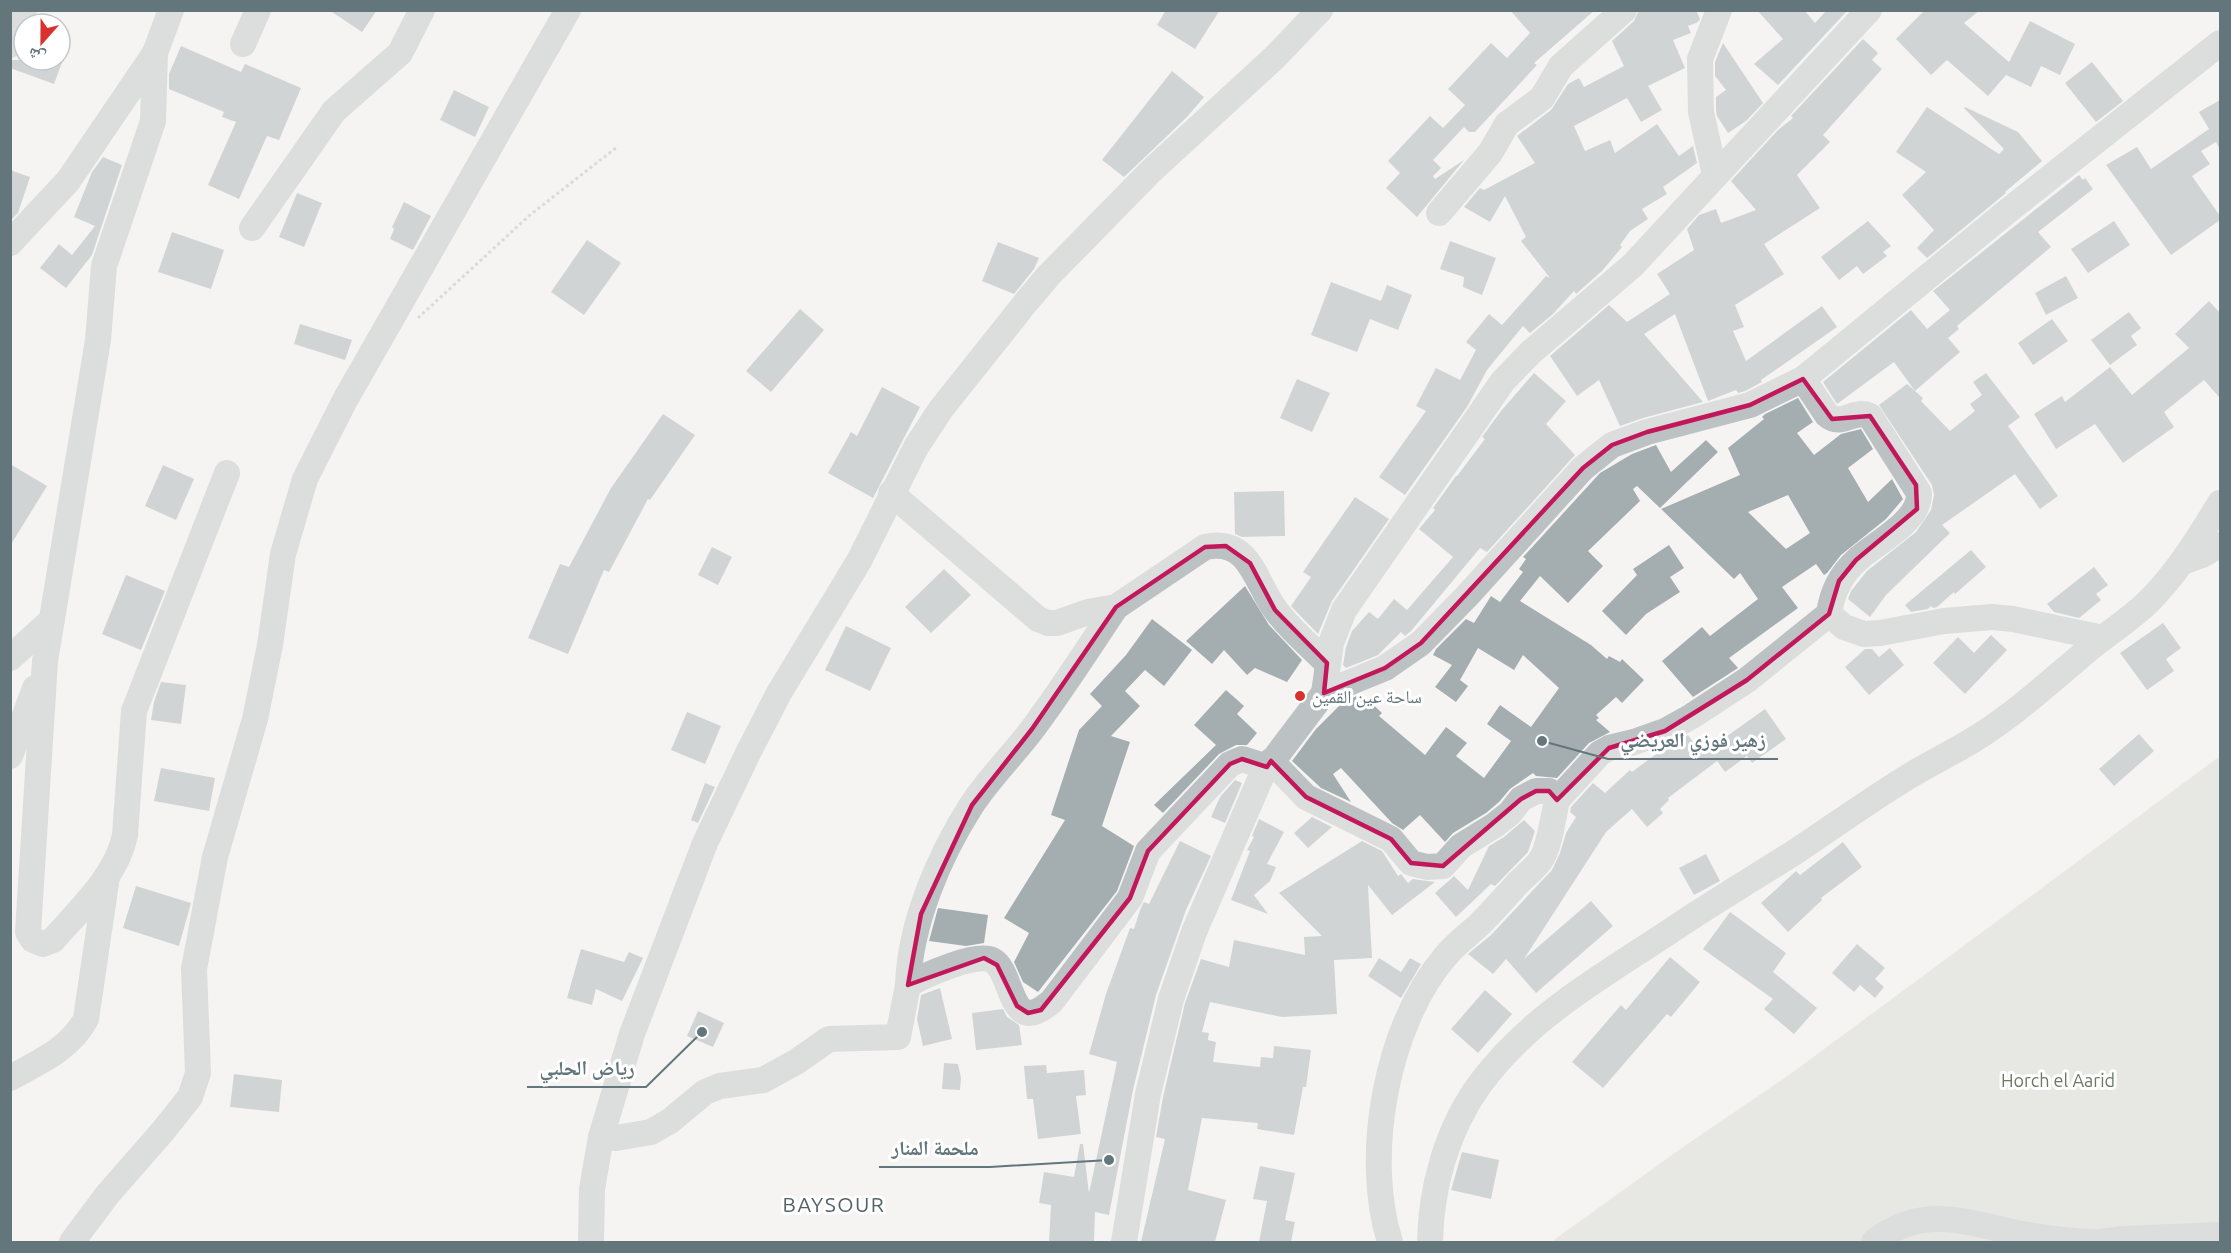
<svg xmlns="http://www.w3.org/2000/svg" width="2231" height="1253" font-family="Ubuntu,'Noto Naskh Arabic',sans-serif">
<rect width="100%" height="100%" fill="#f5f4f2"/>
<path fill="#d6dad1" d="M2220,756V1242H1551L1683,1147L1789,1075Z"/>
<g fill="#a4aeb1" fill-rule="evenodd">
<path d="M329,10H377L362,32Z"/>
<path d="M1166,10H1220L1195,49L1157,25Z"/>
<path d="M1510,10H1595L1534,63L1537,65L1475,132H1469L1464,127L1433,160L1441,168L1433,176L1435,179L1464,160L1417,217L1386,188L1400,173L1388,161L1430,116L1443,128L1465,105L1448,89L1491,43L1507,58L1530,33Z"/>
<path d="M1639,10H1696L1700,19L1698,22L1688,26L1691,33L1673,40L1685,68L1648,86L1662,110L1641,122L1627,98L1574,126L1585,151L1610,140L1615,153L1657,124L1679,156L1693,146L1697,163L1663,187L1667,194L1642,209L1648,219L1630,231L1620,245L1622,247L1602,271L1576,294L1574,291L1553,314L1530,333L1523,326L1487,370L1467,407L1405,495L1379,477L1426,411L1416,406L1436,368L1460,380L1476,350L1466,342L1489,314L1502,325L1546,276L1550,278L1521,241L1526,237L1505,196L1490,222L1464,207L1480,188L1484,190L1535,163L1517,136L1551,110L1568,84L1579,78L1584,87L1624,66L1612,41L1634,21Z"/>
<path d="M1757,10H1804L1815,23L1827,10H1848L1778,85L1754,64L1783,39Z"/>
<path d="M1925,10H1980L1964,23L2009,62L2030,21L2075,44L2060,75L2041,66L2031,87L2006,75L1988,96L1947,60L1931,75L1896,39Z"/>
<path d="M1863,39L1878,53L1872,60L1882,69L1823,135L1830,142L1797,175L1820,208L1764,244L1784,274L1735,305L1744,327L1733,331L1746,361L1822,306L1837,327L1761,380L1762,382L1745,391L1738,393L1736,390L1708,401L1675,314L1644,334L1703,402L1643,418L1620,426L1599,380L1577,396L1550,356L1609,305L1627,322L1670,294L1657,274L1694,250L1687,229L1699,215L1716,209L1721,223L1756,210L1731,181L1778,130L1793,118L1791,116Z"/>
<path d="M1723,43L1763,103L1746,121L1728,133L1717,116L1716,110V97L1726,90L1715,76V62Z"/>
<path d="M181,46L241,72L245,64L301,88L279,140L267,136L239,199L208,185L236,122L222,117L224,112L169,89V74Z"/>
<path d="M10,60H63L54,84L10,68Z"/>
<path d="M2092,62L2123,101L2096,122L2065,83Z"/>
<path d="M1172,71L1204,97L1187,117L1124,177L1102,160Z"/>
<path d="M454,90L489,107L475,137L440,120Z"/>
<path d="M2220,100V150L2216,142L2201,151L2210,164L2192,176L2220,216V220L2171,255L2106,165L2137,147L2151,169L2209,129L2199,112Z"/>
<path d="M1927,107L1999,154L2004,149L1964,108L1965,107L2018,132L2042,161L2005,192L2006,193L1927,258L1917,248L1934,230L1902,195L1926,172L1896,152Z"/>
<path d="M103,157L122,165L92,255L66,288L40,268L59,244L72,255L95,226L74,217L92,172Z"/>
<path d="M10,170L30,177L18,213L10,221Z"/>
<path d="M2079,175L2083,180L2085,178L2093,189L2038,232L2051,247L1957,326L1959,329L1948,338L1960,352L1915,391L1894,362L1837,404L1823,382L1911,310L1927,329L1950,310L1933,291Z"/>
<path d="M297,193L322,203L304,247L279,237Z"/>
<path d="M404,202L431,216L413,250L390,239L394,229L392,227Z"/>
<path d="M1868,221L1891,246L1883,252L1887,256L1863,274L1857,266L1839,280L1821,257Z"/>
<path d="M2114,221L2130,245L2088,273L2071,249Z"/>
<path d="M172,232L224,250L211,289L158,272Z"/>
<path d="M587,240L621,263L584,315L551,292Z"/>
<path d="M1450,241L1496,258L1482,295L1463,287L1464,277L1440,269Z"/>
<path d="M998,242L1039,258L1034,269L1014,294L982,281Z"/>
<path d="M2066,276L2078,298L2046,315L2035,293Z"/>
<path d="M1331,282L1381,301L1387,285L1412,295L1398,330L1370,319L1357,352L1311,335Z"/>
<path d="M2209,301L2220,313V398L2204,380L2164,412L2174,427L2123,463L2095,424L2056,449L2034,414L2062,396L2065,402L2110,367L2132,395L2189,348L2175,334Z"/>
<path d="M800,309L824,330L771,392L746,371Z"/>
<path d="M2129,312L2141,328L2131,336L2137,345L2110,365L2091,340Z"/>
<path d="M2052,319L2068,341L2033,365L2018,343Z"/>
<path d="M300,324L352,340L345,360L294,344Z"/>
<path d="M1534,373L1566,401L1546,424L1575,455L1487,552L1480,548L1411,631L1405,636L1401,632L1378,655L1346,668L1343,665L1346,647L1352,631L1369,612L1378,619L1394,599L1407,610L1453,557L1419,529L1435,510L1433,508L1456,476H1457L1485,439L1482,437L1501,411Z"/>
<path d="M1986,373L2020,417L2008,426L2058,496L2040,509L2015,474L1942,525L1950,533L1886,595L1870,617L1848,599L1851,591L1867,571L1916,532L1931,510L1934,495L1932,485L1879,405L1907,384L1923,398L1921,401L1950,431L1975,411L1970,404L1982,395L1973,382Z"/>
<path d="M1297,379L1330,393L1312,432L1280,418Z"/>
<path d="M882,387L920,407L873,498L828,473L851,432L857,436Z"/>
<path d="M1798,398L1813,422L1797,433L1814,455L1841,434L1861,429L1873,449L1848,468L1868,502L1892,479L1903,499L1886,519L1841,555L1827,573L1824,575L1816,564L1782,587L1798,608L1729,658L1738,668L1693,697L1662,661L1702,627L1710,636L1758,599L1740,573L1734,579L1661,509L1740,475L1728,448L1764,419L1762,417L1765,414ZM1788,495L1810,533L1786,549L1748,512Z"/>
<path d="M663,414L695,435L650,500L648,499L609,572L604,570L568,654L528,638L560,564L569,567L611,488Z"/>
<path d="M1706,440L1718,452L1660,508L1637,486L1633,489L1640,501L1588,551L1603,566L1568,603L1540,576L1520,601L1591,645L1607,659L1609,656L1620,662L1622,659L1644,680L1622,703L1616,697L1596,715L1599,718L1596,720L1610,732L1589,743L1557,778L1536,776L1533,773L1510,789L1499,802L1486,813L1453,833L1445,842L1420,815L1403,830L1392,823L1341,768L1333,774L1351,802L1321,788L1292,761L1316,729L1344,701L1362,694L1382,713L1379,716L1425,755L1446,727L1467,743L1456,756L1484,778L1511,741L1487,724L1500,705L1531,727L1559,688L1523,655L1514,670L1478,648L1460,680L1468,686L1456,702L1435,687L1452,665L1433,655L1436,649L1466,619L1474,623L1491,596L1500,602L1523,572L1519,569L1526,559L1523,557L1600,473L1632,454L1656,445L1671,472Z"/>
<path d="M10,464L47,486L10,546Z"/>
<path d="M163,465L194,479L176,520L145,506Z"/>
<path d="M1284,491L1285,536L1242,537L1235,534L1234,492Z"/>
<path d="M1355,497L1389,519L1332,601L1318,634L1291,606L1311,577L1303,572Z"/>
<path d="M1669,545L1684,568L1670,577L1680,592L1646,614L1626,635L1602,611L1637,575L1633,569Z"/>
<path d="M712,547L732,557L718,585L698,575Z"/>
<path d="M1971,550L1986,567L1955,594L1954,592L1937,607L1933,608L1931,606L1928,609L1911,612L1905,605Z"/>
<path d="M2094,567L2108,585L2096,594L2101,600L2079,618L2054,612L2047,604Z"/>
<path d="M944,569L971,595L931,633L905,607Z"/>
<path d="M126,575L165,591L141,650L102,634Z"/>
<path d="M1245,586L1269,625L1302,660L1287,682L1255,668L1247,675L1224,650L1212,664L1186,641Z"/>
<path d="M1152,619L1192,650L1164,686L1145,670L1125,691L1140,706L1111,736L1130,742L1102,826L1134,846L1117,891L1038,992L1023,982L1014,962L1029,933L1004,918L1065,820L1051,815L1079,730L1102,706L1090,694L1126,655Z"/>
<path d="M2163,623L2181,648L2166,659L2174,671L2147,690L2120,653Z"/>
<path d="M846,626L891,648L870,691L825,670Z"/>
<path d="M1991,635L2007,650L1965,694L1933,663L1958,637L1974,653Z"/>
<path d="M1890,648L1904,665L1869,695L1845,667L1865,649H1872L1879,657Z"/>
<path d="M161,682L186,685L181,724L151,720L154,702Z"/>
<path d="M1226,690L1244,706L1237,714L1257,733L1247,745H1236L1219,754L1163,813L1154,805L1216,745L1194,725Z"/>
<path d="M1765,709L1786,739L1752,763L1747,756L1725,772L1717,761L1668,798L1669,800L1660,809L1663,813L1647,827L1632,809L1606,832L1524,959L1591,901L1613,926L1536,993L1506,959L1493,974L1468,954L1491,935L1552,870L1560,853L1566,833L1576,817L1570,812L1571,807L1593,783L1605,793L1630,770L1632,772L1656,754L1654,751L1688,735L1702,754Z"/>
<path d="M687,712L721,726L705,764L671,750Z"/>
<path d="M2139,734L2154,751L2114,786L2099,769Z"/>
<path d="M161,768L215,778L209,811L154,801Z"/>
<path d="M1235,780L1242,783L1225,823L1211,817L1220,797Z"/>
<path d="M705,783L715,787L698,823L691,820Z"/>
<path d="M1312,817L1332,827L1308,848L1294,833Z"/>
<path d="M1259,819L1284,832L1267,864L1276,867L1270,881L1254,895L1268,914L1231,900L1250,851L1247,850L1254,837L1252,836Z"/>
<path d="M1524,820L1535,831L1528,852L1495,886L1491,884L1456,917L1435,893L1454,876L1468,890L1489,846L1504,837Z"/>
<path d="M1180,841L1211,856L1186,910L1156,995L1133,1090L1109,1215L1095,1212L1094,1242H1049L1051,1205L1039,1203L1044,1172L1074,1177L1080,1144H1083L1089,1193L1117,1062L1089,1054L1106,994L1130,928L1134,929L1140,910L1144,902L1149,904Z"/>
<path d="M1362,841L1382,851L1398,876L1401,874L1408,883L1413,879L1435,882L1392,915L1368,885L1372,958L1334,960L1337,1014L1282,1017L1210,1002L1202,1032L1209,1033L1208,1040L1216,1042L1213,1062L1260,1067L1261,1057L1273,1058L1274,1046L1311,1050L1306,1087H1303L1294,1135L1257,1129L1258,1123L1202,1118L1188,1190L1226,1200L1215,1242H1141L1165,1139L1156,1137L1163,1097L1185,1003L1201,959L1229,967L1234,940L1305,955L1304,937L1322,936L1279,893Z"/>
<path d="M1843,842L1862,867L1821,898L1822,900L1788,932L1761,903L1796,871L1800,875Z"/>
<path d="M1706,854L1720,881L1694,895L1679,868Z"/>
<path d="M136,886L191,903L179,946L123,928Z"/>
<path d="M938,908L988,915L984,943L966,946L929,941Z"/>
<path d="M1730,912L1786,953L1773,972L1817,1008L1794,1034L1764,1009L1773,999L1703,949Z"/>
<path d="M1857,944L1885,968L1875,979L1884,987L1875,998L1860,985L1854,992L1832,973Z"/>
<path d="M581,949L624,962L629,952L643,958L622,1001L596,989L592,1005L567,998Z"/>
<path d="M1670,957L1700,982L1671,1017L1667,1014L1603,1088L1572,1062L1621,1005L1626,1010Z"/>
<path d="M1379,958L1401,972L1410,958L1421,964L1401,998L1368,976Z"/>
<path d="M940,988L952,1039L923,1046L917,1019L921,995Z"/>
<path d="M1485,990L1512,1014L1478,1053L1451,1029Z"/>
<path d="M1003,1009L1007,1017L1019,1025L1022,1045L976,1050L972,1013Z"/>
<path d="M698,1011L724,1023L713,1047L687,1036Z"/>
<path d="M944,1063L958,1064L961,1078L960,1090L942,1089Z"/>
<path d="M1046,1065L1047,1073L1084,1070L1086,1095L1076,1096L1081,1134L1038,1139L1033,1099H1027L1024,1066Z"/>
<path d="M234,1074L282,1080L279,1112L230,1107Z"/>
<path d="M1462,1152L1499,1160L1491,1199L1451,1190Z"/>
<path d="M1260,1166L1295,1173L1285,1220L1295,1222L1291,1242H1259L1267,1201L1253,1199Z"/>
</g>
<g fill="none" stroke-linecap="round" stroke-linejoin="round">
<path stroke="#b6babb" stroke-width="3" stroke-dasharray="3 3" stroke-linecap="butt" d="M418,318L530,215L617,147"/>
<g stroke="#bcc2c3" stroke-width="26">
<path d="M243,44L258,10"/>
<path d="M10,45L24,10"/>
<path d="M155,53L153,121L104,266L98,340L45,661L28,932L33,940L43,944L53,940C80,909 117,876 125,835L134,711L227,473"/>
<path d="M1715,175L1701,112L1700,59L1719,10"/>
<path d="M1439,213L1490,153L1507,124L1542,98L1561,66L1624,10"/>
<path d="M252,228L334,111L400,53L422,10"/>
<path d="M10,243L68,181L106,125L155,53L171,10"/>
<path d="M1803,379L1827,415C1842,428 1854,408 1870,416L1919,493C1921,521 1875,543 1857,560C1841,574 1832,592 1829,614L1844,627L1864,634L1880,633L1944,621L1992,617L2013,619L2103,638"/>
<path d="M891,493L1038,619L1048,623H1057L1088,612L1116,607L1205,547C1250,537 1255,582 1275,609C1289,629 1310,646 1327,663"/>
<path d="M2182,562L2202,555L2220,545"/>
<path d="M10,658L52,620"/>
<path d="M1324,693L1331,643L1344,610L1503,381L1531,352L1633,265L1869,10"/>
<path d="M10,756L35,688"/>
<path d="M1271,761L1306,797L1391,839L1411,863L1427,867L1443,866L1461,846L1495,825L1510,813L1521,799L1536,791H1549L1557,800L1600,753L1609,748L1634,742L1665,731L1692,716L1747,680L1829,614"/>
<path d="M908,985C910,924 939,856 971,806C989,778 1014,754 1034,727C1063,688 1089,647 1116,607"/>
<path d="M10,1078C39,1062 70,1049 86,1019L107,876"/>
<path d="M601,1137L616,1138L651,1132L670,1121L705,1092L720,1086L763,1080L796,1062L829,1039L898,1037L908,985C923,976 976,952 992,960C1015,972 1008,1040 1052,1001L1130,898L1148,851L1230,764L1242,759L1267,767"/>
<path d="M72,1242L107,1195L163,1131L190,1097L198,1073L194,969L215,857L255,719L270,645L283,554L305,479L345,400L568,10"/>
<path d="M591,1242L592,1189L601,1137L632,1034L705,843L748,753L779,693L859,561L916,447L941,409L1027,301L1049,275L1151,171L1275,57L1320,10"/>
<path d="M1124,1242L1148,1094L1171,999L1194,932L1262,775L1324,693L1385,668L1421,643L1466,597L1583,468L1612,445L1647,432L1750,405L1803,379L2009,210L2220,43"/>
<path d="M1390,1242C1363,1157 1386,1027 1444,958C1454,945 1468,935 1480,924C1493,911 1505,897 1517,884C1524,877 1534,869 1540,861C1550,847 1553,817 1557,800"/>
<path d="M1430,1242C1431,1187 1447,1129 1480,1084C1530,1016 1603,976 1672,930C1712,903 1754,878 1795,852C1831,828 1866,803 1903,780C1928,764 1955,752 1981,735C2020,710 2059,674 2095,644C2114,629 2135,616 2152,598C2179,570 2200,536 2220,503"/>
<path d="M1874,1242C1924,1203 1967,1223 2022,1234C2045,1238 2068,1241 2091,1242"/>
<path d="M2100,1242L2124,1239L2220,1235"/>
</g>
</g>
<path d="M0 0H2231V1253H0ZM1803,379L1832,419L1870,416L1916,485L1917,509L1856,560L1839,581L1829,614L1747,680L1665,731L1609,748L1557,800L1549,791H1536L1521,799L1443,866L1411,863L1391,839L1306,797L1271,761L1267,767L1242,759L1230,764L1148,851L1130,898L1041,1010L1028,1013L1017,1006L997,965L984,958L908,985L921,914L972,805L1032,729L1116,607L1205,547L1226,546L1250,563L1275,610L1327,663L1324,693L1385,668L1421,643L1583,468L1612,445L1647,432L1750,405Z" fill="#f5f4f2" fill-opacity=".55" fill-rule="evenodd"/>
<path fill="none" stroke="#c2185b" stroke-width="4.5" stroke-linejoin="round" d="M1803,379L1832,419L1870,416L1916,485L1917,509L1856,560L1839,581L1829,614L1747,680L1665,731L1609,748L1557,800L1549,791H1536L1521,799L1443,866L1411,863L1391,839L1306,797L1271,761L1267,767L1242,759L1230,764L1148,851L1130,898L1041,1010L1028,1013L1017,1006L997,965L984,958L908,985L921,914L972,805L1032,729L1116,607L1205,547L1226,546L1250,563L1275,610L1327,663L1324,693L1385,668L1421,643L1583,468L1612,445L1647,432L1750,405Z"/>
<circle fill="#d9312e" stroke="#fff" stroke-width="2" cx="1300" cy="696" r="6"/>
<g text-anchor="middle" dominant-baseline="central" stroke-width="6" stroke-linejoin="round" paint-order="stroke">
<g font-size="18" fill="#62767b" stroke="#fff" text-anchor="start">
<text x="1312" y="696">ساحة عين القمين</text>
</g>
<g font-size="18" fill="#6d7964" stroke="#fff">
<text x="2058" y="1080">Horch el Aarid</text>
</g>
<g font-size="21" letter-spacing="1.5" fill="#536267" stroke="#fff">
<text x="834" y="1204">BAYSOUR</text>
</g>
</g>
<path fill="none" stroke="#62767b" stroke-width="2" d="M1542 741L1608 759H1778M702 1032L646 1087H527M1109 1160L990 1167H879"/>
<g fill="#62767b" stroke="#fff" stroke-width="2">
<circle cx="1542" cy="741" r="6"/>
<circle cx="702" cy="1032" r="6"/>
<circle cx="1109" cy="1160" r="6"/>
</g>
<g font-size="20" text-anchor="middle" font-weight="bold" fill="#62767b" stroke="#fff" stroke-width="6" stroke-linejoin="round" paint-order="stroke">
<text x="1693" y="747">زهير فوزي العريضي</text>
<text x="587" y="1075">رياض الحلبي</text>
<text x="935" y="1155">ملحمة المنار</text>
</g>
<rect width="2231" height="1253" fill="none" stroke="#62767b" stroke-width="24"/>
<g transform="translate(42 42) rotate(201)"><circle r="28" fill="#ffffff" stroke="#c0c8ca" stroke-width="1.5"/>
<path d="M0-4.5L10 22L0 15L-10 22Z" fill="#d9312e"/>
<text y="-9" font-size="16" font-weight="bold" text-anchor="middle" fill="#62767b">ش</text>
</g>
</svg>
